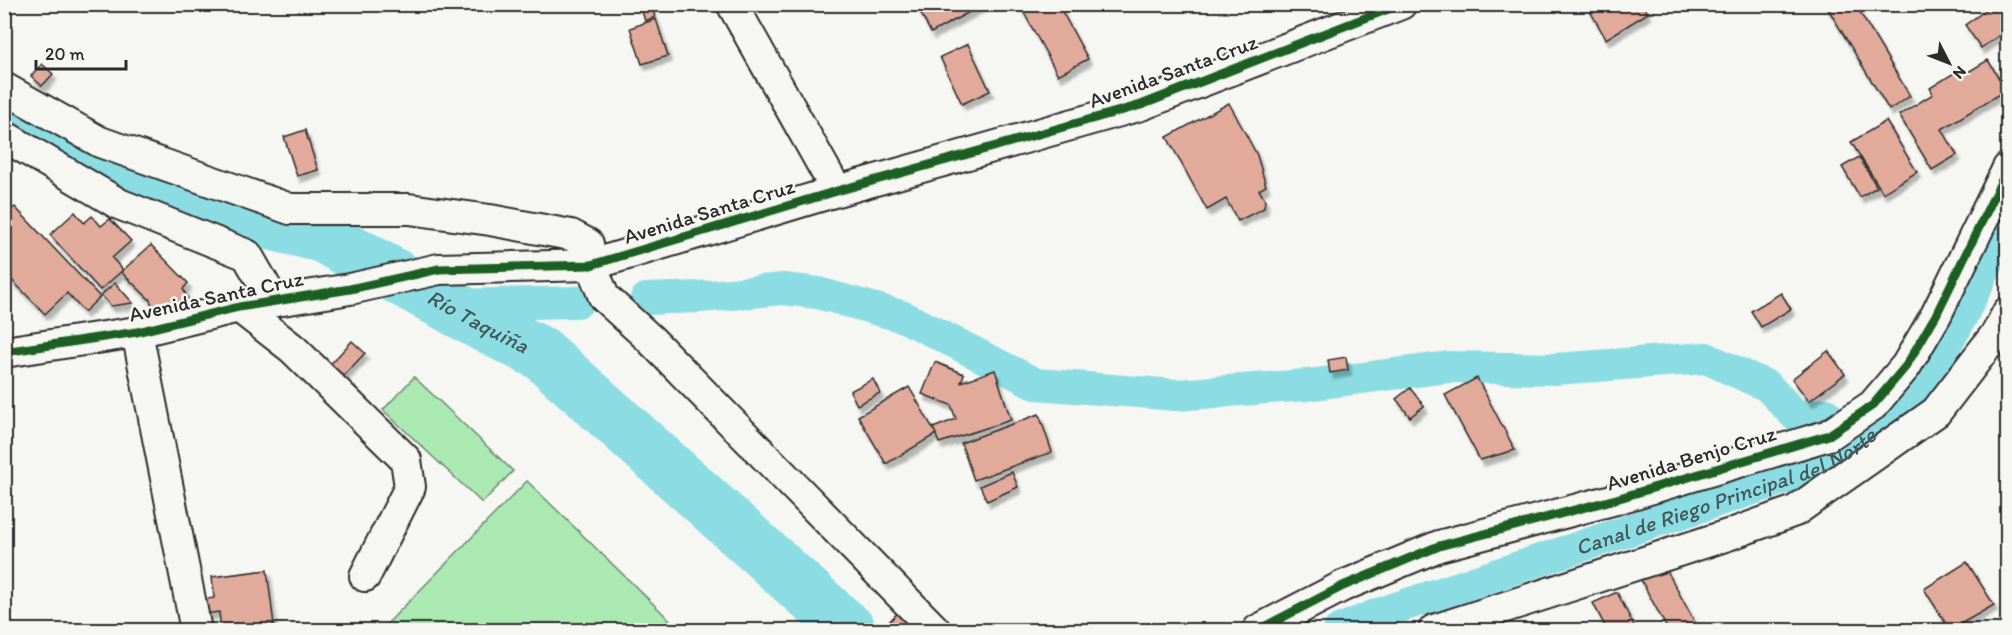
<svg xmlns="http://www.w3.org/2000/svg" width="2012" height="635" font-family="Itim,sans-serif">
<defs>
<filter id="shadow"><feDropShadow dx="3.5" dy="6" stdDeviation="1.5" flood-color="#0004"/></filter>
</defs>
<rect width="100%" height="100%" fill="#f6f6f2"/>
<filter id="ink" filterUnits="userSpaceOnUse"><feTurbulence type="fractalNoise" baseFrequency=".0167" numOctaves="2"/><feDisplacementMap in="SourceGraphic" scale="12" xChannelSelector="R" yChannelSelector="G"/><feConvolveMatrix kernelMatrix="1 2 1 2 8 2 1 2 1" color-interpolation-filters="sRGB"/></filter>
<g filter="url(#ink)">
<g fill="#aae9b1" stroke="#6a8a6e" stroke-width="1.5">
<path d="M414,377L513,471L482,503L383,410Z"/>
<path d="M527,481L680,630H381Z"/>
</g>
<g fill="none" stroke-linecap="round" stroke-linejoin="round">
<g stroke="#8cdde3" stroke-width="32">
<path d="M646,299L700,297L783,289L818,293L904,317L1036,384L1176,395L1307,385L1449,367L1555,369L1706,358L1767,386L1796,416L1826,414"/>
<path d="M450,305L578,302"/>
<path id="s1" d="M1339,630L1378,614L1819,467L1858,445L1897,410L1927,377L1958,324L2008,223"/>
</g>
<path stroke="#8cdde3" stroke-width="54" id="s2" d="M4,117L150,194L323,236L486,326L542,354L849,630"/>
</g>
<g fill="#e2aa9a" stroke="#2b2b2b" stroke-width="1.5" filter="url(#shadow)">
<path d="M916,4H984L931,33Z"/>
<path d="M1019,4H1058L1088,59L1058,75Z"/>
<path d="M1586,4H1642L1648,13L1606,39Z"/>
<path d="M1825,4H1855L1910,96L1889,110Z"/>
<path d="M1994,4L2008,23V29L1981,48L1965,25Z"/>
<path d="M651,5L655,17L645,21L641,8Z"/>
<path d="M656,19L668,56L642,64L630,28Z"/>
<path d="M968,44L990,91L962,104L940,57Z"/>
<path d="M1988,60L2006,90L1942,129L1957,155L1932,170L1899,115L1933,94L1930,88L1962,68L1965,74Z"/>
<path d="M42,64L53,74L42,86L31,76Z"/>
<path d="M1229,103L1257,155L1266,186L1259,190L1265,200L1264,208L1238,221L1226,199L1207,210L1167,137Z"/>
<path d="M1886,121L1917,172L1883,193L1851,142Z"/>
<path d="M305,130L318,170L297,176L284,137Z"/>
<path d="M1859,157L1877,187L1860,197L1842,167Z"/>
<path d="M15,207L100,297L84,312L67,293L45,314L4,272V216Z"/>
<path d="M75,212L84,223L92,216L101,226L110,219L131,241L112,258L123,270L100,290L50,235Z"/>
<path d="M151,245L188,283L183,289L188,299L153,309L150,300L121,272Z"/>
<path d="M115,283L133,303L111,306L101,295Z"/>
<path d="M1781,293L1791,309L1761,327L1751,311Z"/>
<path d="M352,341L365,353L338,382L325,370Z"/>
<path d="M1828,351L1845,374L1809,401L1792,379Z"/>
<path d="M1346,357L1348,370L1330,373L1328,360Z"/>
<path d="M935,362L964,374L961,382L995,370L1011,420L939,443L933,428L956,419L951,405L922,394Z"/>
<path d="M1477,378L1515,450L1480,460L1445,395Z"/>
<path d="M873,379L880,393L857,405L850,391Z"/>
<path d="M909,387L936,434L886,464L858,416Z"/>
<path d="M1410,388L1424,406L1410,417L1396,399Z"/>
<path d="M1039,414L1052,452L974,480L961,443Z"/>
<path d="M1012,472L1018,487L987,501L980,486Z"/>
<path d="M1967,562L1994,605L1950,630L1924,589Z"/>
<path d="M1665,567L1699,630H1668L1641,580Z"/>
<path d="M267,570L274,625L236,630H221L219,612L204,614L202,600L214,598L212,577Z"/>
<path d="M1617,592L1636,630H1607L1593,603Z"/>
<path d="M904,606L930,630H896L888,623Z"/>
</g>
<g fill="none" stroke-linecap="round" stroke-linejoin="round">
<g stroke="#2b2b2b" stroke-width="34">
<g id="minor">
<path d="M732,4L837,191"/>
<path d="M4,88L100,142L290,209H409L490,220L571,235L588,244L591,265L604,297L650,339L935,630"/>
<path d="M4,136L119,204L247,255L273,300"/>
<path d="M239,307L293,349L406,460L410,487L365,576"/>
<path d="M137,332L196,630"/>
<path d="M4,352L137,332L239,307L350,289L439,269L591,265L837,191L1141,105L1401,4"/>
<path d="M1258,630L1343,586L1439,546L1616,499L1829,435L1873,405L1906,366L1936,315L2008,168"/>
<path d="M1434,630L1731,534L1795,511L1936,412L1997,333L2008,312"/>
</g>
</g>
<use href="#minor" stroke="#f6f6f2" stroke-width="30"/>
<g stroke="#f6f6f2" stroke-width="13">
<g id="cycleway">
<path d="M4,352L137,332L239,307L350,289L439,269L591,265L837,191L1141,105L1401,4"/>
<path d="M1258,630L1343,586L1439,546L1616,499L1829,435L1873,405L1906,366L1936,315L2008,168"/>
</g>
</g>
<use href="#cycleway" stroke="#1b5e20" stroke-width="9"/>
</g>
</g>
<g text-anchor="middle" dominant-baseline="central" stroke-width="5" stroke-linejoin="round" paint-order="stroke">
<g font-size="21" fill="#2b2b2b" stroke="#f6f6f2">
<text transform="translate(1173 71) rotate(-20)">Avenida Santa Cruz</text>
<text transform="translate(709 211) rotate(-17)">Avenida Santa Cruz</text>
<text transform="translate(216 296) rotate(-12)">Avenida Santa Cruz</text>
<text transform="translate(1691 458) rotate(-17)">Avenida Benjo Cruz</text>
</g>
<g font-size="22" font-style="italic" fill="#435859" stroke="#f6f6f2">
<text stroke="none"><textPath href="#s2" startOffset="520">Río Taquiña</textPath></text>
<text stroke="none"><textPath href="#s1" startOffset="411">Canal de Riego Principal del Norte</textPath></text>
</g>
</g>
<rect width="2012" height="635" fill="none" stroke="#f6f6f2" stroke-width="24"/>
<rect x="12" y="12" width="1988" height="611" fill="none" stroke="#2b2b2b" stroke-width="2" filter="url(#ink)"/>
<g transform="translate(1949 63) rotate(132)" stroke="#f6f6f2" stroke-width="4.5" paint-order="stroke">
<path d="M0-4.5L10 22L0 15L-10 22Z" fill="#2b2b2b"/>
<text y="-9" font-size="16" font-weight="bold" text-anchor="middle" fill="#2b2b2b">N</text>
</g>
<path d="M36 60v9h90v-9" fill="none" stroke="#2b2b2b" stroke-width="3"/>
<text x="45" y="60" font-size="18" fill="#2b2b2b" stroke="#f6f6f2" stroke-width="4.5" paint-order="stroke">20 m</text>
</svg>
